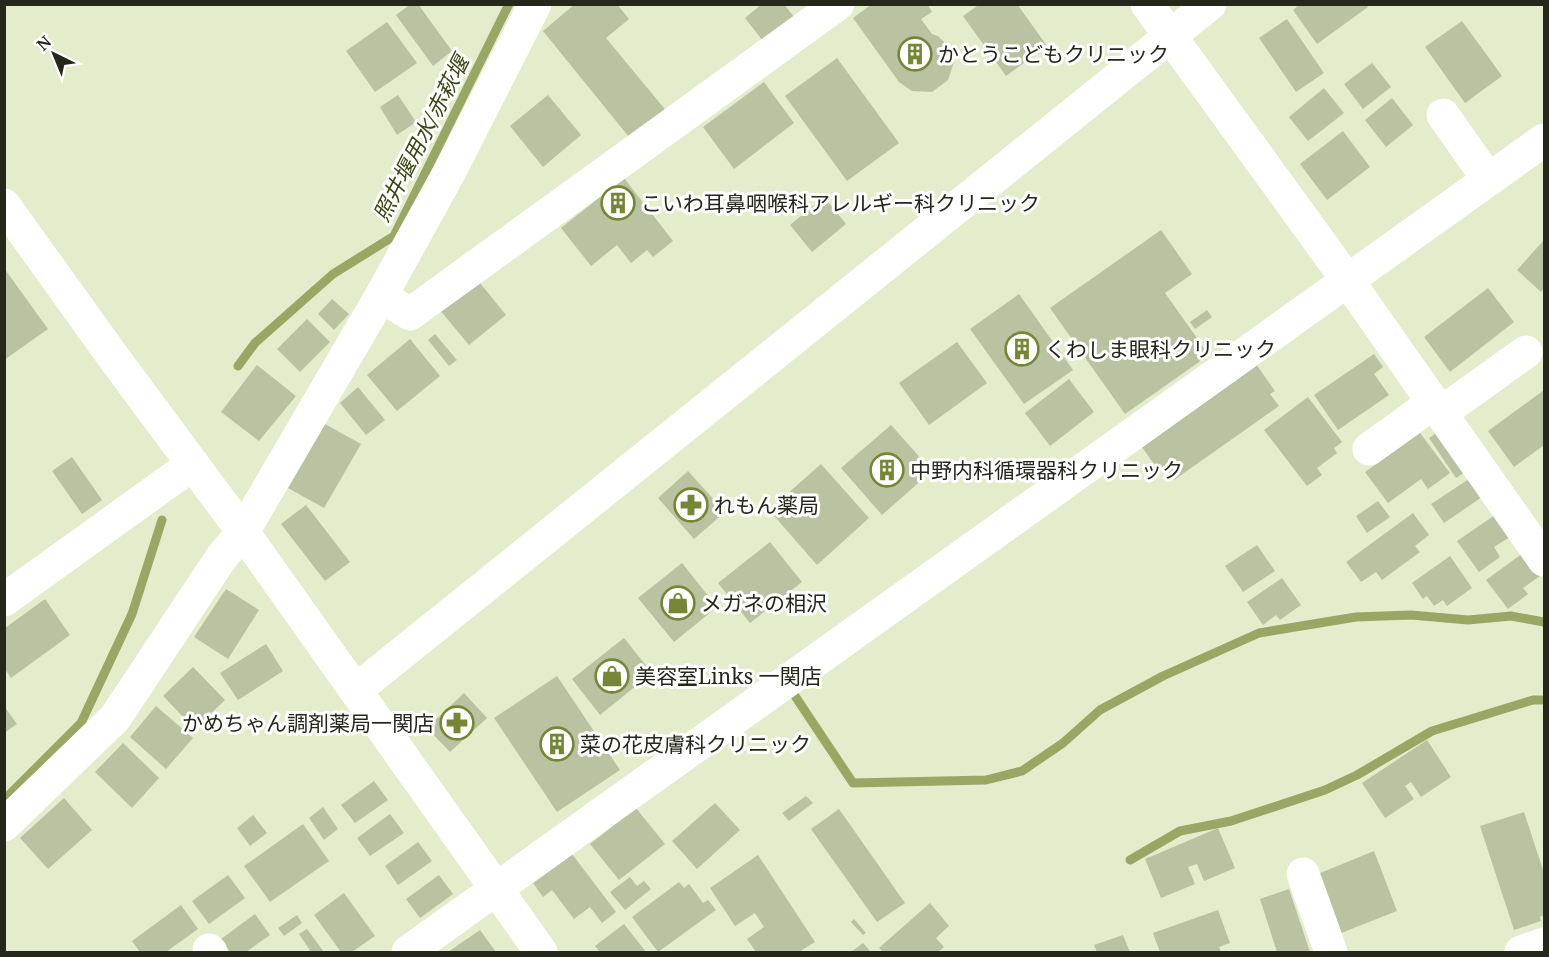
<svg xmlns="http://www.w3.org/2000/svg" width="1549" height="957" font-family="'Noto Serif','Noto Sans JP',serif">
<rect width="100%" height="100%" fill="#e4edcb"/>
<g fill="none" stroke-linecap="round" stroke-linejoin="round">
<g stroke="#98a864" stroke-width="9">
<path d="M238,366L255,343L333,274L394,236L509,4"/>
<path d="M795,696L853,783L986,780L1022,771L1063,743L1100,710L1163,676L1259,633L1356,617L1411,615L1468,620L1511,616L1544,622"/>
<path d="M4,800L81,723L132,614L162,520"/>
<path d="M1130,860L1180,831L1231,821L1325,790L1357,775L1432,731L1533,700H1544"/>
</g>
</g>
<g fill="#b9c2a1">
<path d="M411,4H418L452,51L433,66L396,15Z"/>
<path d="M575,4H617L629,19L606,38L668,113L633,142L543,31Z"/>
<path d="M762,4H784L794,17L763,41L745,18Z"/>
<path d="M872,4H927L932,12L921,19L932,34L938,36L949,47L954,62L948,80L932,92L912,91L899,82L853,18Z"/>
<path d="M980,4H1017L1047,46L1006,76L963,16Z"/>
<path d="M1300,4H1366L1368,7L1317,44L1293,10Z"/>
<path d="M1287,19L1324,73L1296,92L1259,38Z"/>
<path d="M1462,21L1502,76L1465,103L1425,47Z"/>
<path d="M387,22L417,63L375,92L346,51Z"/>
<path d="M837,58L899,143L847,181L785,96Z"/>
<path d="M1372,63L1391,87L1363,109L1344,84Z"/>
<path d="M764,82L794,123L734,169L703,127Z"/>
<path d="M1324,88L1344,113L1308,141L1289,117Z"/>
<path d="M398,95L416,122L397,135L380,107Z"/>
<path d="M548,95L581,135L543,167L510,126Z"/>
<path d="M1392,98L1413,125L1386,147L1365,120Z"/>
<path d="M1343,131L1370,167L1327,200L1300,164Z"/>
<path d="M624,178L673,241L653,257L647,250L631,263L617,245L591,266L561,228Z"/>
<path d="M824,197L846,224L812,252L790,225Z"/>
<path d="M1161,230L1192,274L1165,293L1209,355L1125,414L1050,308Z"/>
<path d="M1544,240V288L1541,292L1517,270Z"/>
<path d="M4,268L48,329L4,360Z"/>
<path d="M476,278L506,315L469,345L439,309Z"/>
<path d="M1488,288L1514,322L1450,372L1424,337Z"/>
<path d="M1019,294L1073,370L1024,404L970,329Z"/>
<path d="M332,299L349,314L334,330L318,314Z"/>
<path d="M1207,310L1212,317L1195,329L1190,322Z"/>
<path d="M307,319L330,342L300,372L277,349Z"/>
<path d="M435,334L457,360L449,366L428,340Z"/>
<path d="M410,339L440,376L397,411L367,375Z"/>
<path d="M957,342L987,383L929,425L899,383Z"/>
<path d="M1374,354L1383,367L1374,374L1389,395L1338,430L1314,395Z"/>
<path d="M1256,364L1275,391L1270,394L1279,406L1174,480L1166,468L1160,472L1141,446Z"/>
<path d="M257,365L296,396L259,441L221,412Z"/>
<path d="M1069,379L1094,412L1050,446L1025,413Z"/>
<path d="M358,387L385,420L366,435L340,403Z"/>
<path d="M1544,390V445L1514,467L1488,431Z"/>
<path d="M1308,397L1342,442L1334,448L1337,453L1317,468L1322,475L1307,486L1264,430Z"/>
<path d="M325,424L361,444L324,508L288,488Z"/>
<path d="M891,425L932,471L882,515L841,468Z"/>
<path d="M1438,432L1465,472L1456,478L1429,438Z"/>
<path d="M1420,433L1450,473L1428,489L1421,479L1388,503L1365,472Z"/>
<path d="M72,457L102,500L82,514L52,471Z"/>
<path d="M821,464L869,518L817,565L769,510Z"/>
<path d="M688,471L725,512L694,539L658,498Z"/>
<path d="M1469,479L1482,497L1444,523L1431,504Z"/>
<path d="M1378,501L1390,517L1367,533L1356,516Z"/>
<path d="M306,505L350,562L325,581L281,524Z"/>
<path d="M1413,513L1429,535L1415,546L1420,552L1382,580L1376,572L1361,582L1346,562Z"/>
<path d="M1495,515L1510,537L1494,547L1500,557L1479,572L1457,541Z"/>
<path d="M770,542L802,582L750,623L718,583Z"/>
<path d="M1257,545L1275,571L1243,592L1225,566Z"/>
<path d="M1523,553L1540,576L1523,588L1528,594L1508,609L1486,580Z"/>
<path d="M1450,556L1472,588L1447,606L1443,600L1434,606L1427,596L1423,599L1412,583Z"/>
<path d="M682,563L717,607L674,642L638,598Z"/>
<path d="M1282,578L1301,605L1280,620L1276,615L1263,625L1247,602Z"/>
<path d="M226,589L259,610L228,659L194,637Z"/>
<path d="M45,599L70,635L11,678L5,669V628Z"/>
<path d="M624,638L652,673L600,715L572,679Z"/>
<path d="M266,644L283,671L238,700L220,673Z"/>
<path d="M193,667L225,700L195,729L163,696Z"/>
<path d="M557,676L620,770L557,812L494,718Z"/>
<path d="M464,693L487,718L450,752L427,728Z"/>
<path d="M4,706L17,724L4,733Z"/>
<path d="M156,706L193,738L166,769L130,737Z"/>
<path d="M1427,740L1451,777L1421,797L1411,782L1405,786L1414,799L1385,818L1362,783Z"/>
<path d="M123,743L159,778L132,808L95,772Z"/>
<path d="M374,781L388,800L355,823L341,805Z"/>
<path d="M806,796L813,803L789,821L782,813Z"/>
<path d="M64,798L92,830L48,869L20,838Z"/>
<path d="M715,803L740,830L697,869L672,841Z"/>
<path d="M323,807L338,829L324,840L309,818Z"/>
<path d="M636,808L665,844L619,880L590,844Z"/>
<path d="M839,809L905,903L877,922L811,829Z"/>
<path d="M1524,812L1544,873V915L1540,917L1541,921L1514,930L1480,826Z"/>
<path d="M390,814L404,833L370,856L357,838Z"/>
<path d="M253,815L267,833L250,846L237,828Z"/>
<path d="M303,824L329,861L270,902L244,866Z"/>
<path d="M1218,828L1235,868L1204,881L1197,864L1188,867L1195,884L1161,898L1145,859Z"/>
<path d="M418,842L432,861L398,885L385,866Z"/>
<path d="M1374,851L1397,911L1336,935L1313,876Z"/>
<path d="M572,854L616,912L602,923L590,907L574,919L552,890L543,897L533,883Z"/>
<path d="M758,855L815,942L799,952H756L747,939L764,927L755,913L735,926L710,888Z"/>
<path d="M228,875L245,898L209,924L192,901Z"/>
<path d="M439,875L453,894L420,918L406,899Z"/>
<path d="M630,877L637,886L644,881L651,889L625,910L610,892Z"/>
<path d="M679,882L684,888L689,884L703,903L708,900L716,910L658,952L632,917Z"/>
<path d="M1289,889L1310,952H1277L1260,899Z"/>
<path d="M344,893L375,936L352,952H341L314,915Z"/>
<path d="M930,903L949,926L936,938L944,947L938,952H883L879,948Z"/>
<path d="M181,905L198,929L166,952H140L132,941Z"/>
<path d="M1218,910L1230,943L1219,947L1221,952H1160L1153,933Z"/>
<path d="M255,914L270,935L246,952H230L221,939Z"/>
<path d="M297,915L302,923L284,936L278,928Z"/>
<path d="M854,919L866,933L863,935L851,922Z"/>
<path d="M624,924L646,952H600L595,946Z"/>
<path d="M307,929L324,952H311L299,934Z"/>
<path d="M480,930L496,952H448Z"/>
<path d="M1123,935L1130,952H1097L1094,945Z"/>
<path d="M863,943L871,952H851Z"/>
</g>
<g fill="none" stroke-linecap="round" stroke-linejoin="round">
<g stroke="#fff" stroke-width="33">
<path d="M1147,4L1348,281L1544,560"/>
<path d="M1443,115L1488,179"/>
<path d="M4,205L114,358L243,532L541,952"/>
<path d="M381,296L410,314L838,4"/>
<path d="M1441,413L1526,352"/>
<path d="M1369,449L1433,403"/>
<path d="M4,600L193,464"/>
<path d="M356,690L1210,4"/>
<path d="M4,825L115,718L221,558L243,532L381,296L450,171L535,4"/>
<path d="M1303,874L1331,952"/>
<path d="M209,950L211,952"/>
<path d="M408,952L1544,140"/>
<path d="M1521,952L1544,944"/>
</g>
</g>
<defs>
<g id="building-ring" transform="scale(1.725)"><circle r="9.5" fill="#fff" stroke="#758635" stroke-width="1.5"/><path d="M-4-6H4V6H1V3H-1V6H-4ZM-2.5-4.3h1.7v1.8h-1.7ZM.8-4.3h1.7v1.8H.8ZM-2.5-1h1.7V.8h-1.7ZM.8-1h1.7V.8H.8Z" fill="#758635"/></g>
<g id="pharmacy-ring" transform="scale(1.725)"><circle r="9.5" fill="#fff" stroke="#758635" stroke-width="1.5"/><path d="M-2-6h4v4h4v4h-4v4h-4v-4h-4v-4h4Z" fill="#758635"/></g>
<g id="shop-ring" transform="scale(1.725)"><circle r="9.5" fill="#fff" stroke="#758635" stroke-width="1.5"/><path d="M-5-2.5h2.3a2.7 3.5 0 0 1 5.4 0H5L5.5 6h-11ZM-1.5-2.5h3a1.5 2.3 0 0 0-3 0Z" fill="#758635"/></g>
</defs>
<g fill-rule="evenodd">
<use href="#building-ring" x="915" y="54"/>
<use href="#building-ring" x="618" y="203"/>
<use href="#building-ring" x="1022" y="349"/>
<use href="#building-ring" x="887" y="470"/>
<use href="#pharmacy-ring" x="691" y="505"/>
<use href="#shop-ring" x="678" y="603"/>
<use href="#shop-ring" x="612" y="676"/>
<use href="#pharmacy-ring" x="457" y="723"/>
<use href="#building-ring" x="557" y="744"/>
</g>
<g text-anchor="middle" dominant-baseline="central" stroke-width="6" stroke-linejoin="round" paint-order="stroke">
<g font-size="21" fill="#24271a" stroke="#fff" text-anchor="start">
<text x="938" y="54">かとうこどもクリニック</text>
<text x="641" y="203">こいわ耳鼻咽喉科アレルギー科クリニック</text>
<text x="1045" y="349">くわしま眼科クリニック</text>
<text x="910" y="470">中野内科循環器科クリニック</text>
<text x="714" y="505">れもん薬局</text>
<text x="701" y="603">メガネの相沢</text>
<text x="635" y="676">美容室Links 一関店</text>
<text x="434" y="723" text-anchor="end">かめちゃん調剤薬局一関店</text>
<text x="580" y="744">菜の花皮膚科クリニック</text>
</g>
<g font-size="22" font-style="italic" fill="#3c4713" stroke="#fff">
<text transform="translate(420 138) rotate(-63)">照井堰用水/赤萩堰</text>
</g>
</g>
<rect width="1549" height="957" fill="none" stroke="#24271a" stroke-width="12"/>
<g transform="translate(54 54) rotate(317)" stroke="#ffffff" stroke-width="4.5" paint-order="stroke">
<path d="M0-4.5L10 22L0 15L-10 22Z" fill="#24271a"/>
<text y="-9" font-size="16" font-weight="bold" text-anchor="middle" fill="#24271a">N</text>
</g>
</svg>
